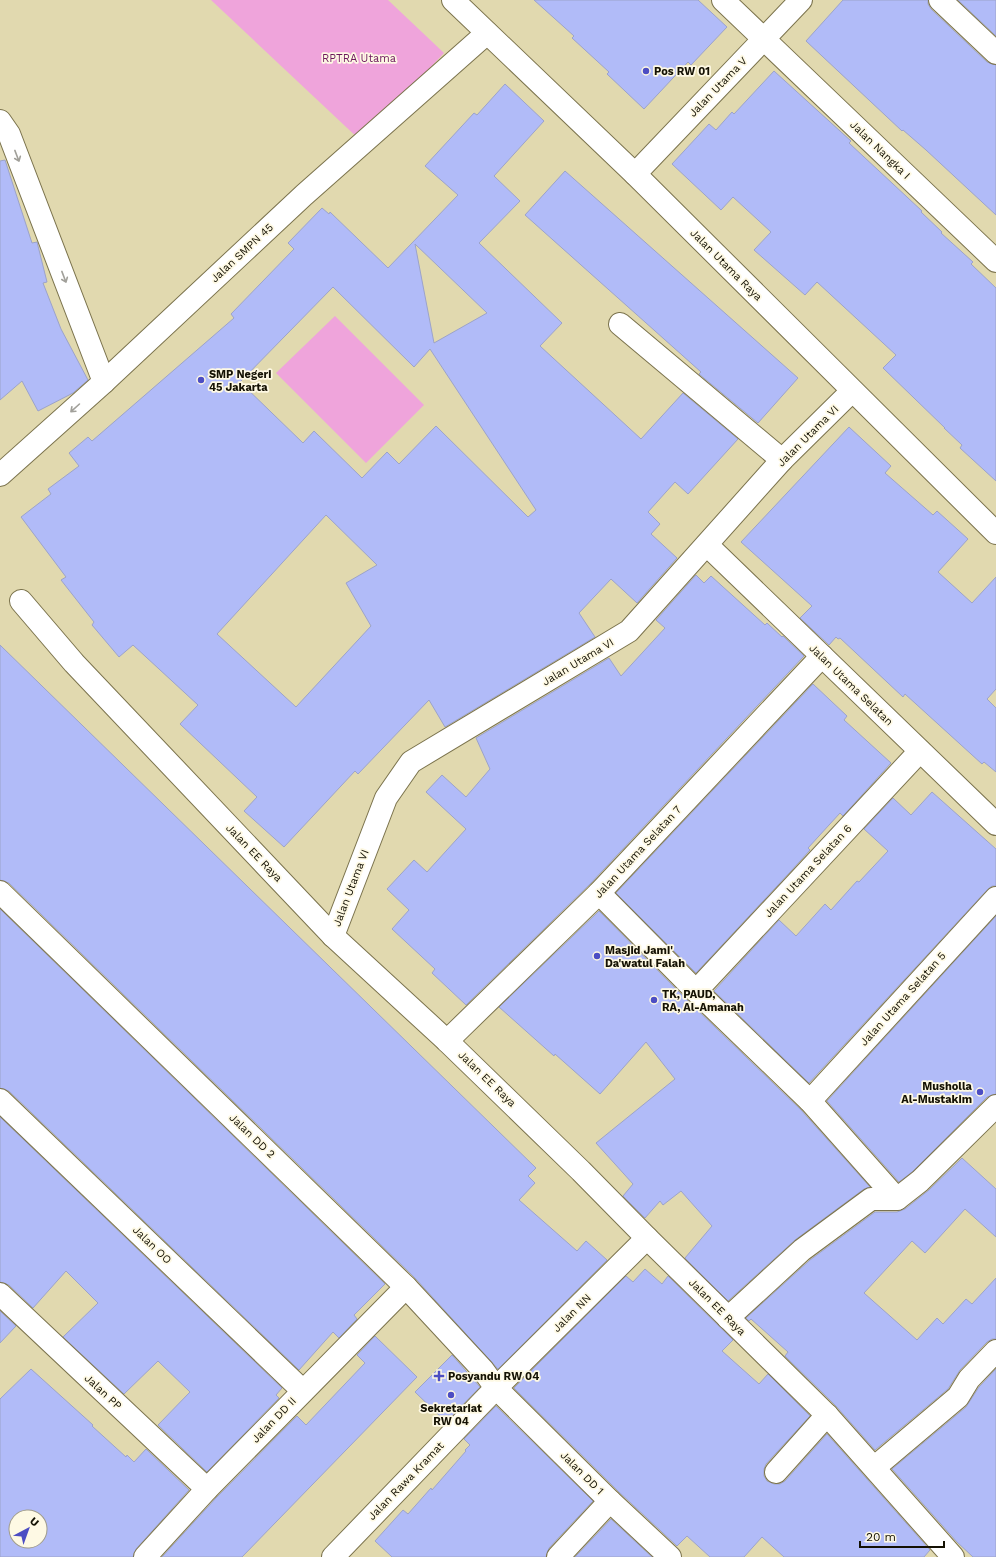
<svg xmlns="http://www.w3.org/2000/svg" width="996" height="1557" font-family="'Work Sans',sans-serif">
<rect width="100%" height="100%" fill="#e1d9af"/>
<g fill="#efa4db">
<path d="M211,0H388L444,53L361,141Z"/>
<path d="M335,316L424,405L366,463L276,373Z"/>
</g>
<g fill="#b1bbf8" stroke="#9ca3c9" fill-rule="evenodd">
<path d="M534,0H698L727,27L691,65L688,62L644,109L607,74L609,72L572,38L574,36Z"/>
<path d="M843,0H928V4L931,9L987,62L996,65V215L926,150L903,130L902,131L806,41Z"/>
<path d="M958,0H996V36Z"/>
<path d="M774,71L851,141L849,143L922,211L921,212L942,232L941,233L973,262L971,264L996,288V481L960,448L962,445L944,428H945L883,368L896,355L817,282L805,295L754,250L771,232L733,197L721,210L672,164L709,124L716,130L732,112L734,114Z"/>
<path d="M505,84L544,121L494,176L520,201L479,243L562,323L540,346L641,439L683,393L738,439L688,494L675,482L648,512L660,524L651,534L677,558L637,603L611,579L579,613L595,637L445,727L429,700L358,774L355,771L284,847L244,811L257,797L180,724L198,705L133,645L119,657L92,625L94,622L61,580L66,577L21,517L51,494L48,489L79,466L69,453L88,437L92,441L234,318L231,314L294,249L288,243L322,208L329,214L330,212L388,268L458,195L425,166L474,113L477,115ZM415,244L487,313L434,343ZM333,287L414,367L430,349L536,510L528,517L436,426L399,464L387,452L362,478L314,431L303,443L240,382ZM326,515L377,565L346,583L371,626L296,707L217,634Z"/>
<path d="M5,160L32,243L37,242L47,282L43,283L61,329L88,380L73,393L38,411L22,381L0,400V161Z"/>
<path d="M565,171L798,378L758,423L699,374L701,372L525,215Z"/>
<path d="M849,427L891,466L885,473L933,515L937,511L968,539L938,572L972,603L996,577V689L987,699L996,708V772L984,762L982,764L905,694L903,697L840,638L838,639L836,637L829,645L800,618L812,606L741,542Z"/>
<path d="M696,575L704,583L711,576L765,625L767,623L782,637L783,636L804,656L590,884L466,1005L432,973L435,969L392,929L409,910L387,889L414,860L427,872L466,829L426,792L442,775L466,797L490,769L476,738L609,658L621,676L665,628L656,620Z"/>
<path d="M0,645L536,1168L528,1176L535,1183L519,1200L577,1251L586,1241L607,1260L498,1369L415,1278L9,883L0,880Z"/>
<path d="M813,684L847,716L844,720L891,763L843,816L840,813L808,848L810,850L791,871L696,973L616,893Z"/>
<path d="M932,792L996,849V886H992L987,890L809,1083L714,991L779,920L796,936L825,904L831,910L857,881L859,882L888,851L864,829L893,798L911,815Z"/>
<path d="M0,909L385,1284L354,1315L357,1319L339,1338L333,1332L299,1370L9,1091L0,1088Z"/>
<path d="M599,911L687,1000L801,1110L870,1187L864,1189L795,1240L728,1301L685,1258L712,1226L681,1191L663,1205L660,1201L645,1218L623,1196L633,1184L596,1143L675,1079L646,1042L600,1094L555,1054L554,1056L499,1007Z"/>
<path d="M996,916V1094L987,1097L912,1172L899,1182L827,1101Z"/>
<path d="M0,1117L282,1388L276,1395L279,1398L207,1472L158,1425L190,1392L158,1361L124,1394L63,1337L98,1303L66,1271L33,1308L9,1285L0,1282Z"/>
<path d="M962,1158L996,1189V1237L965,1209L925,1253L912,1241L864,1293L917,1340L937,1318L943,1324L966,1299L972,1304L996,1278V1339H992L987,1342L960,1370L948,1389L875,1450L836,1406L785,1356L788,1352L751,1319L749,1321L746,1318L810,1260L875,1212H897L905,1209L929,1190Z"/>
<path d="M645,1269L662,1284L668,1276L733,1340L722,1351L759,1384L768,1374L810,1416L766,1464L764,1469V1476L767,1481L774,1484H780L785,1481L827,1434L930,1550L924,1557H784L762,1537L744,1557H710L687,1536L677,1546L619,1492L514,1388L626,1276L633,1282Z"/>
<path d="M0,1311L16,1326L0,1343Z"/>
<path d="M375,1336L417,1377L242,1557H162L216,1498L297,1416L306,1425L365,1363L357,1355Z"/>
<path d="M452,1355L480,1387L446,1422L415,1392Z"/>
<path d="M31,1369L93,1425L92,1426L126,1457L127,1455L134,1462L146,1449L189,1490L136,1549L133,1557H0V1399ZM16,1517H40V1541H16Z"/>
<path d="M996,1369V1557H973L957,1542L892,1469L966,1407L979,1387Z"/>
<path d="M496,1406L593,1501L549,1548L546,1557H392L375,1541L403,1510L408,1514L431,1488L432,1490L466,1451L465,1450L470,1445L464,1439Z"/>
<path d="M611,1519L652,1557H575Z"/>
</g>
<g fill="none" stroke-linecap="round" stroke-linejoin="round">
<g stroke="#7b734d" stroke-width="24">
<g id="minor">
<path d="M723,0L996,261"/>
<path d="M940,0L996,53"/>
<path d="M0,121L9,134L104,382"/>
<path d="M635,174L801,0"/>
<path d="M620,324L782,460"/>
<path d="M0,475L104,382L304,195L487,33"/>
<path d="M707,545L996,824"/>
<path d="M21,601L74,663L333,936L447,1041L581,1171L647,1238L827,1415L953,1557"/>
<path d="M0,892L406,1287L483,1370L496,1388L610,1501L670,1557"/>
<path d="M599,893L696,991L810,1101L897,1199"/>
<path d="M333,936L386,798L411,762L629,631L782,460L852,391"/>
<path d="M696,991L920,751"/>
<path d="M447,1041L599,893L822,656"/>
<path d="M0,1100L303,1391"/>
<path d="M810,1101L996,898"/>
<path d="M0,1294L207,1489"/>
<path d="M728,1318L802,1250L871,1199H897L920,1181L996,1106"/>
<path d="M875,1467L958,1397L969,1379L996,1351"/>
<path d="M776,1472L827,1415"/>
<path d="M145,1557L207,1489L406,1287"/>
<path d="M333,1557L496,1388L647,1238"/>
<path d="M558,1557L610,1501"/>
</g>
</g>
<g stroke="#7b734d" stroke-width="24">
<path id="major" d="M453,0L635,174L996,533"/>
</g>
<use href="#minor" stroke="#fff" stroke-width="22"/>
<use href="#major" stroke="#fff" stroke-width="22"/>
</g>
<defs><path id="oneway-shaft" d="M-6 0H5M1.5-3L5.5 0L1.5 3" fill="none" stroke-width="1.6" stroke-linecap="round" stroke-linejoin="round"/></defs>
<g stroke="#a1a09a">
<use href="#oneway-shaft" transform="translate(17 156) rotate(69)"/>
<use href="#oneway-shaft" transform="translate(64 277) rotate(69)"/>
<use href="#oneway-shaft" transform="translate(75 408) rotate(138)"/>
</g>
<g fill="#4c4dc3" stroke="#fef9e4" stroke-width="1.5">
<circle cx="646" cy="71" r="4"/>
<circle cx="201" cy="380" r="4"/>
<circle cx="597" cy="956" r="4"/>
<circle cx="654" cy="1000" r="4"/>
<circle cx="980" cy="1092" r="4"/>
<path d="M437 1370h4v4h4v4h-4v4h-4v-4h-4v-4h4z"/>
<circle cx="451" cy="1395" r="4"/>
</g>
<g text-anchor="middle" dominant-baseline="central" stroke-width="3.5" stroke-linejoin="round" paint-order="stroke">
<g font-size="11" fill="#6c175c" stroke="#fef9e4">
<text x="359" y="58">RPTRA Utama</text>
</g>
<g font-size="11" font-weight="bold" fill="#141103" stroke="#fef9e4" text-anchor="start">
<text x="654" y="71">Pos RW 01</text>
<text x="209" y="374">SMP Negeri<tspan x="209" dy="13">45 Jakarta</tspan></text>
<text x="605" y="950">Masjid Jami'<tspan x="605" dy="13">Da'watul Falah</tspan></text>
<text x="662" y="994">TK, PAUD,<tspan x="662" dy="13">RA, Al-Amanah</tspan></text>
<text x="972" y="1086" text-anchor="end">Musholla<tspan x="972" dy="13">Al-Mustakim</tspan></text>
<text x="448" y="1376">Posyandu RW 04</text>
<text x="451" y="1408" text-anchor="middle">Sekretariat<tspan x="451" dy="13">RW 04</tspan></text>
</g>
<g font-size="11" fill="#141103" stroke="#fef9e4">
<text transform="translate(718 87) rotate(-46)">Jalan Utama V</text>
<text transform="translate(880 150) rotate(44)">Jalan Nangka I</text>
<text transform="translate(242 253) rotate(-43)">Jalan SMPN 45</text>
<text transform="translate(726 265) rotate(45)">Jalan Utama Raya</text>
<text transform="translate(808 436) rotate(-45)">Jalan Utama VI</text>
<text transform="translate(578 662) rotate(-31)">Jalan Utama VI</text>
<text transform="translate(851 685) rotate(44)">Jalan Utama Selatan</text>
<text transform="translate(638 852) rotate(-47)">Jalan Utama Selatan 7</text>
<text transform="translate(254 853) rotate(46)">Jalan EE Raya</text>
<text transform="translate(808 871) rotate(-47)">Jalan Utama Selatan 6</text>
<text transform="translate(351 888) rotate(-69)">Jalan Utama VI</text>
<text transform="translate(903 999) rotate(-48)">Jalan Utama Selatan 5</text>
<text transform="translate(487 1079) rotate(44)">Jalan EE Raya</text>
<text transform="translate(252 1136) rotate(44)">Jalan DD 2</text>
<text transform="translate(152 1245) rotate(44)">Jalan OO</text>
<text transform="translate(717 1307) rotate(45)">Jalan EE Raya</text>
<text transform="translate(572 1313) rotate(-45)">Jalan NN</text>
<text transform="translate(103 1392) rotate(43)">Jalan PP</text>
<text transform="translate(274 1420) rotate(-46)">Jalan DD II</text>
<text transform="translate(582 1473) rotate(45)">Jalan DD 1</text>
<text transform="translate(406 1481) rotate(-46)">Jalan Rawa Kramat</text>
</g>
</g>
<g transform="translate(28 1529) rotate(41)"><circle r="19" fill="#fef9e4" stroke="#a09c8a"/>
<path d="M0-3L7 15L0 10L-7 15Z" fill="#4c4dc3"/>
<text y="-6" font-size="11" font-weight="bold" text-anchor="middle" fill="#141103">U</text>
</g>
<path d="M860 1541v6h84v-6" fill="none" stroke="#141103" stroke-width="2"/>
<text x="866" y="1541" font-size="12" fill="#141103" stroke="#fef9e4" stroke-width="3" paint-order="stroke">20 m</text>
</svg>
